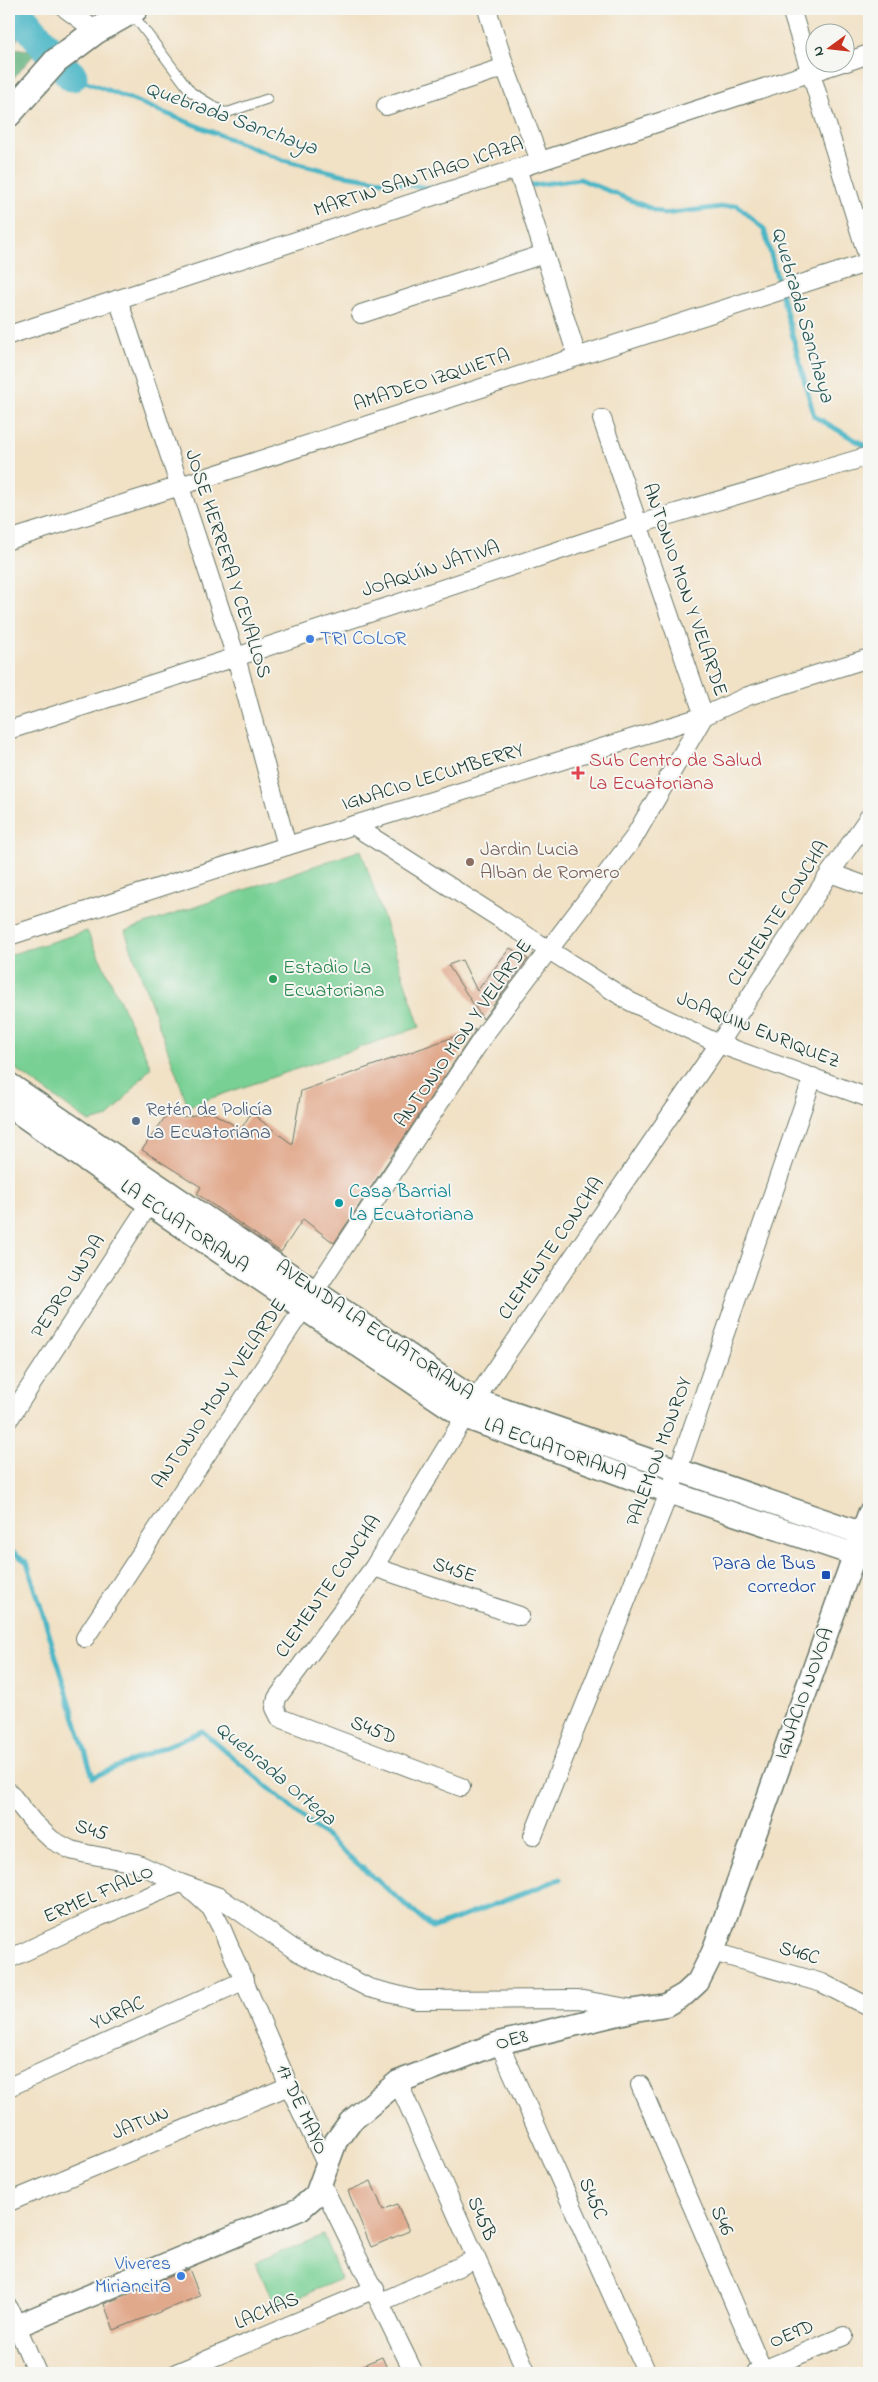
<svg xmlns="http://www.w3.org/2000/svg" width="878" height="2382" font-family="'Indie Flower',sans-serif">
<rect width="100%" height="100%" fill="#f6f6f2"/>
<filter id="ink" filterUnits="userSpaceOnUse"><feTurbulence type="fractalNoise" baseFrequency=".02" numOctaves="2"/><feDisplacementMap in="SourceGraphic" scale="10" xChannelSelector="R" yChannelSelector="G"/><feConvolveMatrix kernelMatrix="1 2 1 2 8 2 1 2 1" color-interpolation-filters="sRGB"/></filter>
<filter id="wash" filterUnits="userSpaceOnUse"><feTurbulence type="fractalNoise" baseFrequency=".0096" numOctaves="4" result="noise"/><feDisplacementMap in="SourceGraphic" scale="20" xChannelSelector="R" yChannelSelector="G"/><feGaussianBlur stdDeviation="1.12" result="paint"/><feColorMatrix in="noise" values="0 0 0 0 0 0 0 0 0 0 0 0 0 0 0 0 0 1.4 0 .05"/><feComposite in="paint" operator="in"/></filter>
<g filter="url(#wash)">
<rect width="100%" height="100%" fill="#f1e1c5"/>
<g fill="#78d094" stroke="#4c8664">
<path d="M361,850L420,1027L188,1106L125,931Z"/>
<path d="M87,931L151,1067L109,1117L89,1122L9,1064V955Z"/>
<path d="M323,2235L341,2279L275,2307L256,2263Z"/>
</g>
<path fill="#62b27e" stroke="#407859" d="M9,9H34L12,48L37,51L9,83Z"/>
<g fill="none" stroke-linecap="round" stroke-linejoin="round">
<g stroke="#4ab6c6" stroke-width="5">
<path d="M72,76L283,160L344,175L435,189"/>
<path d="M527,186L580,179L664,214L737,205L764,229L814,416L869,448"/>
<path d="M9,1549L27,1562L93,1777L202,1731L433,1928L560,1879"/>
</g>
<g stroke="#4ab6c6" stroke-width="31">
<path d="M9,20L23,19L47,48"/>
<path d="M68,72L72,76"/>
</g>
</g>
<g id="blocks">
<g fill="#e1a98c">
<path d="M510,948L528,959L483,1019L448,965L462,960L477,991Z"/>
<path d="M476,1029L334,1243L303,1219L281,1252L197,1194L201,1187L142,1150L170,1110L183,1117L211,1112L241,1129L251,1113L292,1144L301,1091Z"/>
<path d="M371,2181L383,2210L397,2204L409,2231L371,2247L348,2191Z"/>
<path d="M189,2269L200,2296L114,2330L104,2304Z"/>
<path d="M382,2357L389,2373H343Z"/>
</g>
</g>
</g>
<g filter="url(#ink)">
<use href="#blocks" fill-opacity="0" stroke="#687667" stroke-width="1"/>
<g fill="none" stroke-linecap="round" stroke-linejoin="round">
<g stroke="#687667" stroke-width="11">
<path id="service" d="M131,12L191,92L223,112H229L267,99"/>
</g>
<g stroke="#687667" stroke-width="20">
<g id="minor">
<path d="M66,9L96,31"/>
<path d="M487,9L505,67L540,161"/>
<path d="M791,9L869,261"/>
<path d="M846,62L869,54"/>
<path d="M386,106L505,67"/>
<path d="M517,168L577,356"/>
<path d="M118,299L236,657L287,846"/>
<path d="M361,314L544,254"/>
<path d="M9,335L843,62"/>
<path d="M9,540L180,486L869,262"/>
<path d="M9,730L236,657L639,524L869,456"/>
<path d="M353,825L629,1001L719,1044L869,1098"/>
<path d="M830,873L869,887"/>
<path d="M9,936L287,846L704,716L748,696L869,658"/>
<path d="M9,1419L149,1204"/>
<path d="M374,1567L520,1616"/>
<path d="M85,1638L487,1031L633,839L704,716L602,419"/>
<path d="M461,1787L280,1718L275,1708L277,1698L374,1567L475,1400L719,1044L830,873L869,817"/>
<path d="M9,1792L33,1822L52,1840L71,1850L87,1854L136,1863L180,1883L219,1897L298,1952L369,1988L417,2000L578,1999L633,2009"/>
<path d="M533,1836L678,1470L813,1077"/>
<path d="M191,1890L211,1908L221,1927L289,2086L326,2164"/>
<path d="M713,1952L822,1983L869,2007"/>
<path d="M9,1959L99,1917L180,1883"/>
<path d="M499,2043L647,2373"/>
<path d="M398,2082L527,2373"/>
<path d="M640,2085L764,2373"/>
<path d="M9,2087L245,1980"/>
<path d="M321,2182L414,2373"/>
<path d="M9,2202L289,2086"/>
<path d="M381,2302L476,2259"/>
<path d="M9,2308L37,2373"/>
<path d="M176,2373L375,2289"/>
<path d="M756,2373L844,2336"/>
</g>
</g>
<g stroke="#687667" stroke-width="25">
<g id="tertiary">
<path d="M9,1084L475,1400L869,1536"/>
<path d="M9,1106L149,1204L464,1417L669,1492L868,1559"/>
<path d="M9,2329L300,2209L316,2195L336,2141L350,2122L398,2082L499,2043L635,2010L666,2005L685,1994L698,1982L713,1952L869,1514"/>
</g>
</g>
<g stroke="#687667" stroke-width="28">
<path id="secondary" d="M9,114L56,61L96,31L135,9"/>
</g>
<use href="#service" stroke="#fff" stroke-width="9"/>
<use href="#minor" stroke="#fff" stroke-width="18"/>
<use href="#tertiary" stroke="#fff" stroke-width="22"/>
<use href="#secondary" stroke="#fff" stroke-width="25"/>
</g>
</g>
<g fill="#3f7fe0" stroke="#f6f6f2" stroke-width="2">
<circle cx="310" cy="639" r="5"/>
<circle cx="181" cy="2276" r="5"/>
</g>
<path fill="#e0444e" stroke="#f6f6f2" stroke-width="2" d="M575.5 765.5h5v5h5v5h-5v5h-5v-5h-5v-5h5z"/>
<circle fill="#8d6e63" stroke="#f6f6f2" stroke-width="2" cx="470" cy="862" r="5"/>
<circle fill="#2e9e5b" stroke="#f6f6f2" stroke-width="2" cx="273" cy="979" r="5"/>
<circle fill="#5c6f8a" stroke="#f6f6f2" stroke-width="2" cx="136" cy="1121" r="5"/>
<circle fill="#0f9aa8" stroke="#f6f6f2" stroke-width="2" cx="339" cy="1203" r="5"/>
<rect fill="#1a4fb4" stroke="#f6f6f2" stroke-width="2" x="821" y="1570" width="10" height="10" rx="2.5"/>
<g text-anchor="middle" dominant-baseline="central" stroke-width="4" stroke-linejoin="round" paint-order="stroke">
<g font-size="20" fill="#1f3d34" stroke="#f6f6f2">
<text transform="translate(419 178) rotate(-18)">MARTIN SANTIAGO ICAZA</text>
<text transform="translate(432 381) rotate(-18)">AMADEO IZQUIETA</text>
<text transform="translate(227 564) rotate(72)">JOSE HERRERA Y CEVALLOS</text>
<text transform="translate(431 570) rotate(-18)">JOAQUÍN JÁTIVA</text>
<text transform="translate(684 590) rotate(71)">ANTONIO MON Y VELARDE</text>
<text transform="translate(433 778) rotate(-17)">IGNACIO LECUMBERRY</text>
<text transform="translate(779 914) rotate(-57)">CLEMENTE CONCHA</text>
<text transform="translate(758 1031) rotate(22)">JOAQUIN ENRIQUEZ</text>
<text transform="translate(464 1034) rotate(-55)">ANTONIO MON Y VELARDE</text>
<text transform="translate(184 1227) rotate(34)">LA ECUATORIANA</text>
<text transform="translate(552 1249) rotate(-55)">CLEMENTE CONCHA</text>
<text transform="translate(69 1287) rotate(-57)">PEDRO UNDA</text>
<text transform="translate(374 1331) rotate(34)">AVENIDA LA ECUATORIANA</text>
<text transform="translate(220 1394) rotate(-56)">ANTONIO MON Y VELARDE</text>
<text transform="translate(555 1450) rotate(20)">LA ECUATORIANA</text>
<text transform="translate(660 1452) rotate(-70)">PALEMON MONROY</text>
<text transform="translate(454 1571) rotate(18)">S45E</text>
<text transform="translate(329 1587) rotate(-55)">CLEMENTE CONCHA</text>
<text transform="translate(805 1694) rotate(-70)">IGNACIO NOVOA</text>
<text transform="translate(373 1731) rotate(21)">S45D</text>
<text transform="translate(91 1831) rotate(16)">S45</text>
<text transform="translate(99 1895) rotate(-24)">ERMEL FIALLO</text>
<text transform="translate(799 1954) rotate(16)">S46C</text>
<text transform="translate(118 2014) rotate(-24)">YURAC</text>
<text transform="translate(512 2041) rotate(-16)">OE8</text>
<text transform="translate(301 2110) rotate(65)">17 DE MAYO</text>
<text transform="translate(141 2124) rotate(-22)">JATUN</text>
<text transform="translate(592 2199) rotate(66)">S45C</text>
<text transform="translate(481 2219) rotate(66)">S45B</text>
<text transform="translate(721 2221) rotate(66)">S46</text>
<text transform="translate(267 2312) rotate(-23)">LACHAS</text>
<text transform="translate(792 2335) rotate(-23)">OE9D</text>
</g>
<g font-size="20" fill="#366cbe" stroke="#f6f6f2" text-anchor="start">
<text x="320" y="639">TRI COLOR</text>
<text x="171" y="2264" text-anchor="end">Viveres<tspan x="171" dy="23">Miriancita</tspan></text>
</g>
<g font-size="20" fill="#be3a42" stroke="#f6f6f2" text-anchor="start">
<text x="589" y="761">Sub Centro de Salud<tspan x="589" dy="23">La Ecuatoriana</tspan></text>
</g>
<g font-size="20" fill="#785e54" stroke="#f6f6f2" text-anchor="start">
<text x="480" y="850">Jardin Lucia<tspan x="480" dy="23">Alban de Romero</tspan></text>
</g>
<g font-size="20" fill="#27864d" stroke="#f6f6f2" text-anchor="start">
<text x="283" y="968">Estadio La<tspan x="283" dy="23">Ecuatoriana</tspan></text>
</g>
<g font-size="20" fill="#4e5e75" stroke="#f6f6f2" text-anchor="start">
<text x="146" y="1110">Retén de Policía<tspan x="146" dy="23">La Ecuatoriana</tspan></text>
</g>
<g font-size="20" fill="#0d838f" stroke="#f6f6f2" text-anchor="start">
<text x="349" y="1192">Casa Barrial<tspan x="349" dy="23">La Ecuatoriana</tspan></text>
</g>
<g font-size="20" fill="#164399" stroke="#f6f6f2" text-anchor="end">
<text x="816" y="1564">Para de Bus<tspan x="816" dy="23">corredor</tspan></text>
</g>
<g font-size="21" font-style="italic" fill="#2a5b58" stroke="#f6f6f2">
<text transform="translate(231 119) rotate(20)">Quebrada Sanchaya</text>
<text transform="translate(802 315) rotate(74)">Quebrada Sanchaya</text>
<text transform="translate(275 1774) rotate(40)">Quebrada Ortega</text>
</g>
</g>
<rect width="878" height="2382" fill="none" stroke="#f6f6f2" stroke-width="30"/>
<g transform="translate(830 48) rotate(255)"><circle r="24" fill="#f6f6f2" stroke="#a0aca6"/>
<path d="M0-4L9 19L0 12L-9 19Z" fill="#c8321e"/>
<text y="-8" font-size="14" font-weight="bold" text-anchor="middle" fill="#1f3d34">N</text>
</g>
</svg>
